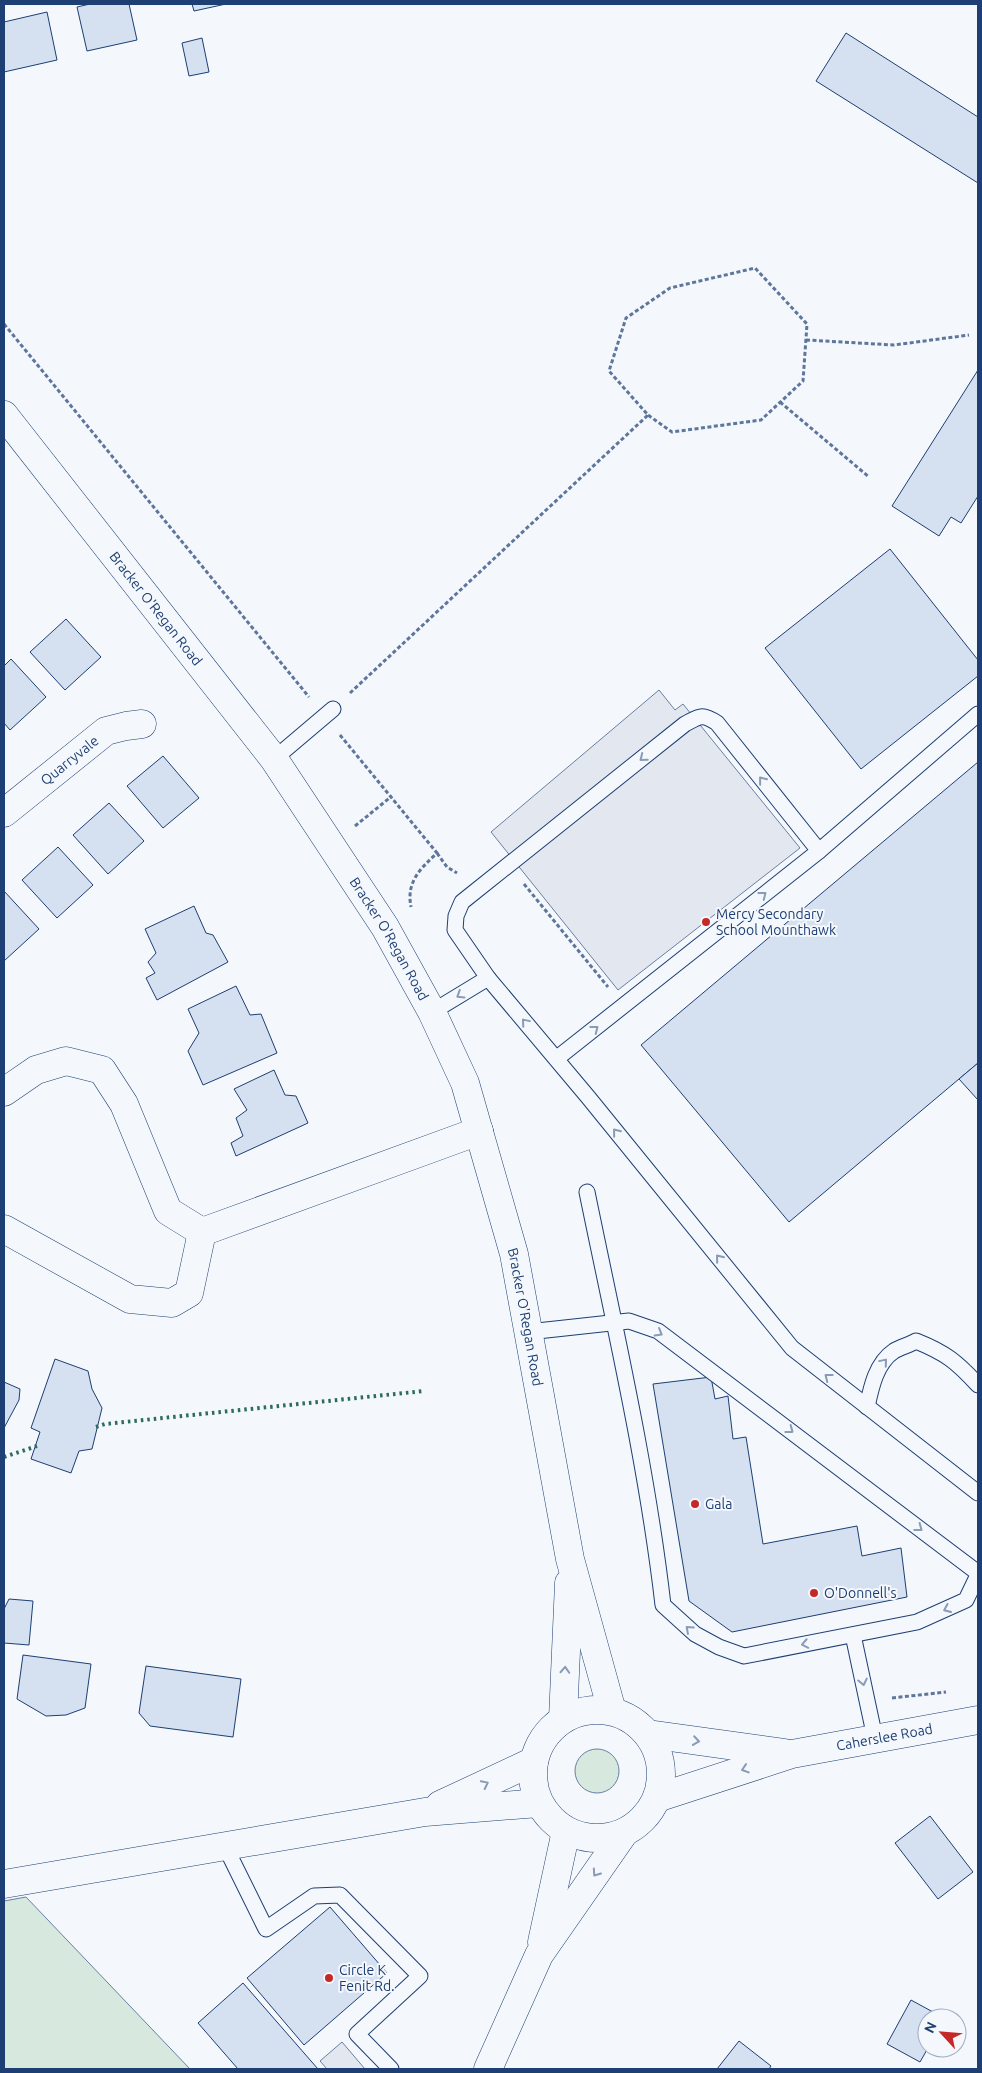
<svg xmlns="http://www.w3.org/2000/svg" width="982" height="2073" font-family="Ubuntu,sans-serif">
<rect width="100%" height="100%" fill="#f4f7fb"/>
<g fill="#d7e8df" stroke="#687fa3">
<circle cx="597" cy="1771" r="22"/>
<path d="M26,1897L190,2069H4V1901Z"/>
</g>
<g fill="#e3e8f0" stroke="#687fa3">
<path d="M659,690L675,710L683,704L800,848L618,990L491,832Z"/>
<path d="M342,2042L365,2069H327L320,2061Z"/>
</g>
<g fill="#d5e0f0" stroke="#1d3f73">
<path d="M90,4H129L137,40L87,51L77,7Z"/>
<path d="M192,4H226L194,11Z"/>
<path d="M47,12L57,60L4,72V22Z"/>
<path d="M846,33L978,117V183L816,81Z"/>
<path d="M202,38L209,72L189,76L182,43Z"/>
<path d="M978,370V496L961,523L951,517L939,536L892,506Z"/>
<path d="M890,549L978,660V676L861,769L765,648Z"/>
<path d="M66,619L101,657L65,690L30,652Z"/>
<path d="M11,659L46,697L10,730L4,723V666Z"/>
<path d="M163,756L199,798L163,828L127,786Z"/>
<path d="M978,762V1063L789,1222L641,1045Z"/>
<path d="M109,803L144,841L108,874L73,835Z"/>
<path d="M58,847L93,885L57,918L22,880Z"/>
<path d="M4,891L39,929L4,961Z"/>
<path d="M194,906L206,933L213,935L228,962L157,1000L146,978L155,973L148,962L156,953L145,929Z"/>
<path d="M236,986L250,1015L261,1014L277,1053L203,1085L188,1051L199,1033L188,1009Z"/>
<path d="M978,1063V1100L959,1079Z"/>
<path d="M274,1070L285,1095L296,1096L308,1123L236,1156L231,1143L243,1136L236,1118L247,1110L234,1089Z"/>
<path d="M55,1359L88,1371L92,1389L102,1408L92,1449L79,1451L71,1473L31,1459L40,1432L31,1428Z"/>
<path d="M711,1377L715,1399L728,1396L733,1439L746,1437L763,1544L857,1526L862,1556L901,1548L907,1597L732,1632L689,1601L653,1384Z"/>
<path d="M4,1382L20,1389L19,1400L4,1428Z"/>
<path d="M9,1599L33,1601L29,1645L4,1643V1609Z"/>
<path d="M23,1655L91,1664L85,1708L66,1715L46,1716L17,1699Z"/>
<path d="M146,1666L241,1679L233,1737L150,1726L139,1713Z"/>
<path d="M930,1816L973,1872L938,1899L895,1843Z"/>
<path d="M330,1907L387,1973L304,2045L247,1978Z"/>
<path d="M243,1983L318,2069H238L198,2023Z"/>
<path d="M911,2000L944,2018H927L928,2048L920,2062L887,2044Z"/>
<path d="M739,2041L771,2066L769,2069H717Z"/>
</g>
<g fill="none" stroke-linecap="round" stroke-linejoin="round">
<g stroke="#1d3f73" stroke-width="17">
<g id="lane">
<path d="M274,759L333,709"/>
<path d="M819,851L978,714"/>
<path d="M432,1012L488,978"/>
<path d="M556,1059L819,851L717,723C702,713 700,716 685,724L462,902L456,916L455,930L488,978L588,1097L792,1348L978,1493"/>
<path d="M587,1192C615,1329 647,1466 663,1605L695,1634L719,1647L744,1656L917,1622L966,1600L978,1575"/>
<path d="M528,1332L629,1321L658,1331L978,1573"/>
<path d="M867,1407C871,1388 876,1363 894,1351C901,1347 909,1345 916,1341C946,1353 957,1362 978,1385"/>
<path d="M853,1635L875,1738"/>
<path d="M225,1846L266,1929L314,1896L340,1895L420,1976L357,2034L391,2069"/>
</g>
</g>
<g stroke="#1d3f73" stroke-width="29">
<g id="street">
<path id="s1" d="M4,813L106,731L126,726L142,724"/>
<path d="M4,1092L36,1070L66,1061L102,1070L124,1104L168,1211L202,1232"/>
<path d="M4,1229L130,1299L172,1303L189,1293L202,1232"/>
<path d="M202,1232L479,1131"/>
</g>
</g>
<g stroke="#1d3f73" stroke-width="29">
<g id="secondary">
<path id="s2" d="M4,415L274,759L385,927L432,1012L465,1083L514,1254L570,1559L612,1711"/>
<circle cx="597" cy="1774" r="64"/>
<path d="M563,1719L569,1583"/>
<path d="M648,1734L785,1753"/>
<path id="s3" d="M657,1798L792,1754L978,1720"/>
<path d="M440,1805L534,1761"/>
<path d="M4,1884L425,1812L539,1803"/>
<path d="M542,1942L566,1831"/>
<path d="M488,2069L539,1955L624,1833"/>
</g>
</g>
<g stroke="#5e769c" stroke-width="3" stroke-dasharray="4 2.5" stroke-linecap="butt">
<path d="M4,324L309,697"/>
<path d="M806,340L894,345L969,335"/>
<path d="M780,402L869,477"/>
<path d="M350,693L648,415L609,371L626,318L670,288L755,268L807,324L803,381L761,420L672,432L648,415"/>
<path d="M340,735L437,853C420,869 406,882 411,907"/>
<path d="M355,826L392,796"/>
<path d="M437,853L447,867L457,873"/>
<path d="M524,884L608,987"/>
<path d="M892,1698L946,1692"/>
</g>
<use href="#lane" stroke="#f4f7fb" stroke-width="15"/>
<use href="#street" stroke="#f4f7fb" stroke-width="28"/>
<use href="#secondary" stroke="#f4f7fb" stroke-width="28"/>
<g stroke="#2c6c60" stroke-width="4" stroke-dasharray="2.5 4" stroke-linecap="butt">
<path d="M96,1427L105,1424L424,1391"/>
<path d="M4,1457L37,1446"/>
</g>
</g>
<defs><path id="oneway-chevron" d="M-2-3.5L2.5 0L-2 3.5" fill="none" stroke-width="1.6" stroke-linecap="round" stroke-linejoin="round" transform="scale(1.25)"/></defs>
<g stroke="#889bb7">
<use href="#oneway-chevron" transform="translate(643 758) rotate(141)"/>
<use href="#oneway-chevron" transform="translate(762 780) rotate(-129)"/>
<use href="#oneway-chevron" transform="translate(763 895) rotate(-38)"/>
<use href="#oneway-chevron" transform="translate(460 995) rotate(148)"/>
<use href="#oneway-chevron" transform="translate(525 1022) rotate(-130)"/>
<use href="#oneway-chevron" transform="translate(595 1029) rotate(-38)"/>
<use href="#oneway-chevron" transform="translate(616 1132) rotate(-129)"/>
<use href="#oneway-chevron" transform="translate(719 1258) rotate(-129)"/>
<use href="#oneway-chevron" transform="translate(659 1333) rotate(30)"/>
<use href="#oneway-chevron" transform="translate(884 1362) rotate(-50)"/>
<use href="#oneway-chevron" transform="translate(828 1377) rotate(-142)"/>
<use href="#oneway-chevron" transform="translate(790 1430) rotate(37)"/>
<use href="#oneway-chevron" transform="translate(919 1528) rotate(37)"/>
<use href="#oneway-chevron" transform="translate(947 1609) rotate(156)"/>
<use href="#oneway-chevron" transform="translate(689 1629) rotate(-138)"/>
<use href="#oneway-chevron" transform="translate(805 1644) rotate(169)"/>
<use href="#oneway-chevron" transform="translate(565 1670) rotate(-87)"/>
<use href="#oneway-chevron" transform="translate(863 1682) rotate(78)"/>
<use href="#oneway-chevron" transform="translate(696 1741) rotate(8)"/>
<use href="#oneway-chevron" transform="translate(745 1769) rotate(162)"/>
<use href="#oneway-chevron" transform="translate(485 1784) rotate(-26)"/>
<use href="#oneway-chevron" transform="translate(596 1873) rotate(125)"/>
</g>
<g fill="#c62828" stroke="#f4f7fb" stroke-width="2">
<circle cx="706" cy="922" r="5"/>
<circle cx="695" cy="1504" r="5"/>
<circle cx="814" cy="1593" r="5"/>
<circle cx="329" cy="1978" r="5"/>
</g>
<g text-anchor="middle" dominant-baseline="central" stroke-width="4" stroke-linejoin="round" paint-order="stroke">
<g font-size="14" fill="#1d3f73" stroke="#f4f7fb">
<text stroke="none"><textPath href="#s2" startOffset="246">Bracker O'Regan Road</textPath></text>
<text stroke="none"><textPath href="#s1" startOffset="84">Quarryvale</textPath></text>
<text stroke="none"><textPath href="#s2" startOffset="651">Bracker O'Regan Road</textPath></text>
<text stroke="none"><textPath href="#s2" startOffset="1056">Bracker O'Regan Road</textPath></text>
<text stroke="none"><textPath href="#s3" startOffset="236">Caherslee Road</textPath></text>
</g>
<g font-size="14" fill="#1d3f73" stroke="#f4f7fb" text-anchor="start">
<text x="716" y="914">Mercy Secondary<tspan x="716" dy="16">School Mounthawk</tspan></text>
<text x="705" y="1504">Gala</text>
<text x="824" y="1593">O'Donnell's</text>
<text x="339" y="1970">Circle K<tspan x="339" dy="16">Fenit Rd.</tspan></text>
</g>
</g>
<rect width="982" height="2073" fill="none" stroke="#1d3f73" stroke-width="10"/>
<g transform="translate(942 2033) rotate(296)"><circle r="24" fill="#f4f7fb" stroke="#9eadc5"/>
<path d="M0-4L9 19L0 12L-9 19Z" fill="#c62828"/>
<text y="-8" font-size="14" font-weight="bold" text-anchor="middle" fill="#1d3f73">N</text>
</g>
</svg>
